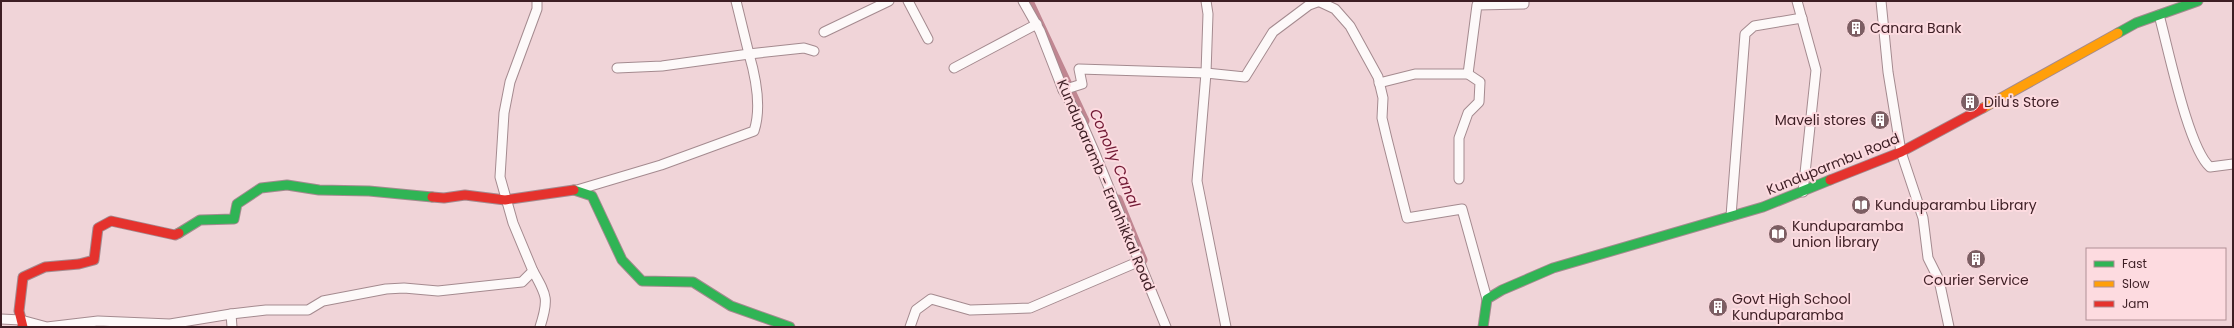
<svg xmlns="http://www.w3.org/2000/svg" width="2234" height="328" font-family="Poppins,sans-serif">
<rect width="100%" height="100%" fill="#f0d4d8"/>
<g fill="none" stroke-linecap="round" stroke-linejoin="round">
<g stroke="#c08691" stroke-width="9">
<path d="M1029,1L1085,121"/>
<path d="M1118,199L1143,260"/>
</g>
<g stroke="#a48a8f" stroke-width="11">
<g id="street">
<path d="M908,1L928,39"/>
<path d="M1023,1L1040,31L1063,90L1081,121L1094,151L1166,327"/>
<path d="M1206,1L1208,14L1206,73L1197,181L1226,327"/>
<path d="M1797,1L1816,70L1803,192"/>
<path d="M1881,1L1888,72L1901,152L1923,218L1928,258L1939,280L1949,327"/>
<path d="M1320,2L1335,9L1350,26L1378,77L1383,98L1382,118L1387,139L1407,218L1462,209L1487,299"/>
<path d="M2159,15C2168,47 2188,148 2210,167L2233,164"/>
<path d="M824,32L889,1"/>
<path d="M617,68L662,66L749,54L736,1"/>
<path d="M954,68L1037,24"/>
<path d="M1468,74L1477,5L1524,4V1"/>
<path d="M1379,83L1415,74H1468L1480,82L1479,102L1468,113L1459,138V179"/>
<path d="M1063,90L1082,84L1079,69L1206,73L1245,77L1273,32L1309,5L1320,1"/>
<path d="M577,190L661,165L754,131C762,107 756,78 749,54L804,48L814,51"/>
<path d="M1731,216L1745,34L1754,26L1802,18"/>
<path d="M533,271C547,296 549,299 540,327"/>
<path d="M231,314L232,327"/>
<path d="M1,319L21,320L47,327L98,321L170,324L231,314L266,310H308L323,301L386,289L404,288L438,291L522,282L533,271L513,223L500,177L504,113L510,82L537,9V1"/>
<path d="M910,327L916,310L931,299L970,310L1030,308L1140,261"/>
</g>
</g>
<g stroke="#a48a8f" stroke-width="11">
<g id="fast">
<path d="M2118,33L2136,23L2198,1"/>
<path d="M574,190L592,196L622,260L642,281L693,282L731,306L790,327"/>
<path d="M179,233L200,220L234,219L237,204L261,188L287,185L319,190L369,191L432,197"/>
<path d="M1483,327L1487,299L1502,290L1553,268L1763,207L1830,180"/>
</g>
</g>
<g stroke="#a48a8f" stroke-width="11">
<path id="slow" d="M1983,108L2118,33"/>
</g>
<g stroke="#a48a8f" stroke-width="11">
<g id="jam">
<path d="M1830,180L1901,152L1983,108"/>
<path d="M432,197L444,198L465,195L505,200L574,190"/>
<path d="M23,327L19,311L23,277L45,267L79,264L94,260L98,228L111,221L175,235L179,233"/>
</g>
</g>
<use href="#street" stroke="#fdf9f9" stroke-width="9"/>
<use href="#fast" stroke="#30b455" stroke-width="9"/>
<use href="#slow" stroke="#ff9f0a" stroke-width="9"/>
<use href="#jam" stroke="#e5322d" stroke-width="9"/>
</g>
<defs>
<g id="building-disc" transform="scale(1)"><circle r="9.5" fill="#7c5e63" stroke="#fddbe0"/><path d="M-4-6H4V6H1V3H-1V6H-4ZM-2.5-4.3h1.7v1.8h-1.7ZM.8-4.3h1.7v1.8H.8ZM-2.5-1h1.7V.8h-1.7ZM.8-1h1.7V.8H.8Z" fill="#fff"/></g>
<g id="library-disc" transform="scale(1)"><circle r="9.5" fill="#7c5e63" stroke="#fddbe0"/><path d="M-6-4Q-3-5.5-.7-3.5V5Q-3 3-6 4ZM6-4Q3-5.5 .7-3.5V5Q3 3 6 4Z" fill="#fff"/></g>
</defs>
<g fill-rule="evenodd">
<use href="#building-disc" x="1856" y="28"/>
<use href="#building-disc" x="1970" y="102"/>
<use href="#building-disc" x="1880" y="120"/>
<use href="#library-disc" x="1861" y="205"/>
<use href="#library-disc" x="1778" y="234"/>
<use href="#building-disc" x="1976" y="259"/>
<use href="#building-disc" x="1718" y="307"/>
</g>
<g text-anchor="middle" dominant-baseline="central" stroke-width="4" stroke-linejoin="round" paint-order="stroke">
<g font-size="14" fill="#3d1e24" stroke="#fddbe0" text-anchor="start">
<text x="1870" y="28">Canara Bank</text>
<text x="1984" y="102">Dilu's Store</text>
<text x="1866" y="120" text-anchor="end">Maveli stores</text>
<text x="1875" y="205">Kunduparambu Library</text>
<text x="1792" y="226">Kunduparamba<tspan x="1792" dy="16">union library</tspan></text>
<text x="1976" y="280" text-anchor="middle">Courier Service</text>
<text x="1732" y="299">Govt High School<tspan x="1732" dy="16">Kunduparamba</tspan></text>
</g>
<g font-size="14" fill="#3d1e24" stroke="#fddbe0">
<text transform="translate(1833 164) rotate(-22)">Kunduparmbu Road</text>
<text transform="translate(1106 185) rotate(67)">Kunduparamb - Eranhikkal Road</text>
</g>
<g font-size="15" font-style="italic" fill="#711833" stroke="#fddbe0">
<text transform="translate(1115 158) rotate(67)">Conolly Canal</text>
</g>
</g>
<rect width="2234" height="328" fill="none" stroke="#3d1e24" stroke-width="4"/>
<rect x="2086" y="248" width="140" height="72" fill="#fddbe0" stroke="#b08f95"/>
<rect x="2094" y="261" width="20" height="6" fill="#30b455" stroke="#b08f95"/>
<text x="2122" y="268" font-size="12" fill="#3d1e24">Fast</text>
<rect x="2094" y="281" width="20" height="6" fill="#ff9f0a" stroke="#b08f95"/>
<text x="2122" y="288" font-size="12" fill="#3d1e24">Slow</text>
<rect x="2094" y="301" width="20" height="6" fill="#e5322d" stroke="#b08f95"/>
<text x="2122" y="308" font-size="12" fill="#3d1e24">Jam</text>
</svg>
